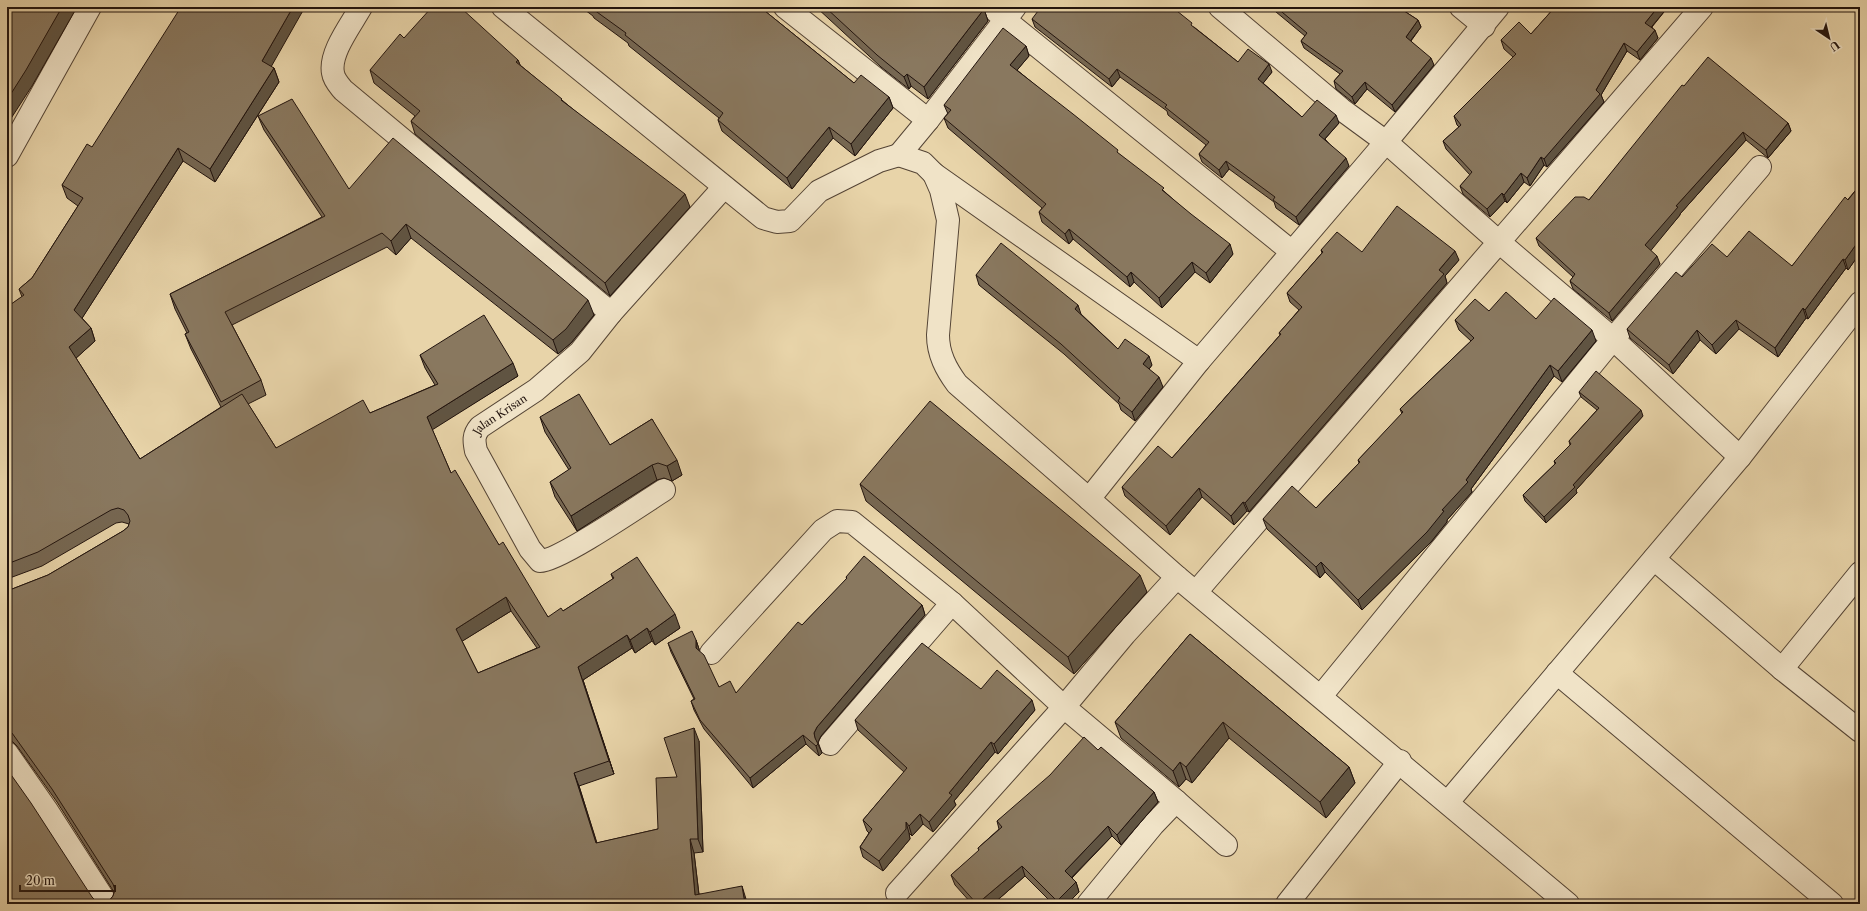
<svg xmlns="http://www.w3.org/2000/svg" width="1867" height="911" font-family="'Libre Caslon Text',serif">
<rect width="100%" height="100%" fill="#e8d4a9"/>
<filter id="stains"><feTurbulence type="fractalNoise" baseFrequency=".005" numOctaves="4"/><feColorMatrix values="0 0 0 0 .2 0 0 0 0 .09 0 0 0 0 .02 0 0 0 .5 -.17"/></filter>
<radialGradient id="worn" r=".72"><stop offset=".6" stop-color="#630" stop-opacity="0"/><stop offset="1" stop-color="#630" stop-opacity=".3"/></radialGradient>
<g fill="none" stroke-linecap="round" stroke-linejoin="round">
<g stroke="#544435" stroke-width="24">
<g id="minor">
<path d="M361,7C351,25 329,53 333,73C334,80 339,85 343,90L611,313"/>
<path d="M503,7L763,218L777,222L790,221L819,191L879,161L899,155"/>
<path d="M785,7L928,120"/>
<path d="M992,7L1005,20L928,120L899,155L923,163L934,174L1199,361"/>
<path d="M1015,7L1005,20L1291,251"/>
<path d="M1220,7L1341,109L1386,142L1199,361L1089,499L1177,577L1568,904"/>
<path d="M1461,7L1484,26"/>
<path d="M7,156L90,7"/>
<path d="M934,174L941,190L948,220L938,335C938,354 946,369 957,384L1089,499"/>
<path d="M1740,457L1613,339L1760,167"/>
<path id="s1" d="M664,490C642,504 559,561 540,561L530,549L476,451C474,441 473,435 480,427L536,390L580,352L611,313L724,187"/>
<path d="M1654,559L1782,669L1860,731"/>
<path d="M1196,592L1499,242L1386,142L1498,7"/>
<path d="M711,653L823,530L837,521L852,522L952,603L1064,707L1176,801L1153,825L1088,904"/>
<path d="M1782,669L1860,573"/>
<path d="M1557,673L1832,904"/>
<path d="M1321,696L1613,339L1499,242L1702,7"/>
<path d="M830,744L952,603"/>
<path d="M7,753L46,809L107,904"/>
<path d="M1176,801L1226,845"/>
<path d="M1448,802L1740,457L1860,303"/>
<path d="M897,893L1064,707L1125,634L1177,577"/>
<path d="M1287,904L1400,761"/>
</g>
</g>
<use href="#minor" stroke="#f0e3c7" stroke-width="22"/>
</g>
<g fill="#766752" stroke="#22140e" fill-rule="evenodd">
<path d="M581,7H760L854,83L889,97L893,108L855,156L833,138L792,189L722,131L718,120L719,118L629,46L628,43L594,18L593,16Z"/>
<path d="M816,7H982L984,9L988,21L928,99L911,86L909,89L881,67Z"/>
<path d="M1270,7H1398L1418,20L1421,27L1411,41L1434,65L1395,112L1367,89L1355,104L1336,89L1334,81L1340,74L1304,48L1301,41L1305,36Z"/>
<path d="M1555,7H1668L1652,27L1658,38L1640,60L1627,51L1601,95L1604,102L1547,167L1544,165L1530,186L1524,182L1507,203L1505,201L1490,217L1463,194L1460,186L1470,175L1446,149L1443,141L1459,127L1457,125L1454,116L1513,57L1504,49L1501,40L1531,34Z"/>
<path d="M1032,19L1194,27L1238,62L1272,72L1263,83L1302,117L1339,123L1325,139L1349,166L1299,225L1276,208L1274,202L1229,169L1222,178L1202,162L1199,154L1206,145L1168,115L1167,111L1120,77L1112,87L1035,27Z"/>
<path d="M404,38L518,60L520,65L690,207L610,296L415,134L411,121L415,116L374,83L370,70Z"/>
<path d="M1026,46L1029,56L1017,70L1165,192L1233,254L1210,283L1195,272L1162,308L1134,282L1130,287L1073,239L1069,244L1042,222L1039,212L1042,208L948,128L944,118L948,114L944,105Z"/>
<path d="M271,67L274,68L279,82L215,182L183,161L82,318L91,328L95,341L76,358L140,459L221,407L191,349L185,334L187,333L175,309L170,294L322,217L264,130L258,116L349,189L594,315L571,343L558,354L411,238L396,255L387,247L232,325L261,380L266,395L248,404L276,448L370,413L435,385L425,368L420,355L518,376L432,429L451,473L499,545L548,617L563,611L613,579L611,574L680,628L655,645L652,641L635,653L632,648L583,680L614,774L579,786L597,843L658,829L677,777L699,741L703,852L694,853L699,894L746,899L747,904H7L92,897L97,902L103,903L109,901L113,896L114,892L57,802L17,746L13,742L7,741V591L48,575L123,531L128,527L129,524L122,522L116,523L42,566L7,579V307L22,297L19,289L32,278L78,206L67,198L62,185L92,147ZM511,611L537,648L478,673L462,641Z"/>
<path d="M1684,86L1788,123L1791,131L1768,158L1746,140L1680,214V215L1650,250L1660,264L1612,321L1573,289L1570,281L1573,277L1539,246L1536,238L1589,200Z"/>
<path d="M1860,185V253L1848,270L1846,268L1808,319L1806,318L1778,357L1739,329L1716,354L1700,340L1673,374L1630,338L1627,329L1682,277L1727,257L1792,266Z"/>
<path d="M1321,250L1459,260L1445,276L1447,283L1249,512L1247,511L1234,525L1202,497L1170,535L1125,496L1122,487L1172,458L1280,335L1279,333L1299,310L1290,302L1287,293L1322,253Z"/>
<path d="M976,275L1081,314L1118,349L1152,365L1149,369L1163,387L1135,421L1121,410L1119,404L1064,354L979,285Z"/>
<path d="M1489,311L1536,319L1596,341L1562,382L1554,376L1471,489L1472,492L1447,520V522L1431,542L1362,610L1325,572L1320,578L1267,529L1263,519L1316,508L1359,463L1358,460L1402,414L1400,409L1471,341L1459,330L1455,320Z"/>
<path d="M1579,392L1643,416L1576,490L1577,493L1546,523L1525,501L1523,495L1555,464L1554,461L1570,445L1569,441L1597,410L1581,397Z"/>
<path d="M540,417L610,445L652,419L682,475L672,481L664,478L657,480L577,531L555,497L550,482L569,470L545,432Z"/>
<path d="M860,484L1147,592L1074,674L866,501Z"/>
<path d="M846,577L922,605L925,615L821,736L818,742L822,753L819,756L806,744L753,788L704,729L694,710L691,701L694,699L671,652L668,643L696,640L699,649V651L719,687L736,693L802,625L847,579Z"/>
<path d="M1190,634L1349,767L1355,783L1326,818L1229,738L1192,783L1186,779L1179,787L1121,738L1115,722Z"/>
<path d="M981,689L1035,710L998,754L995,752L954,801L956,805L933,832L923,824L912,836L909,833L910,839L883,871L863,857L860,847L869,833L867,831L863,820L904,772L858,730L855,720Z"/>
<path d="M1098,750L1154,792L1158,802L1121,845L1112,836L1072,878L1076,882L1079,892L1067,904H1053L1025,876L993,904H972L955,885L951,875L979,851L978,848L999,829L997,821Z"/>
</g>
<g fill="#605442" stroke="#22140e">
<path d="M62,7H77L32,86L10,120L11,123L7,130V100Z"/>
<path d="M293,7H305L267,74L262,61Z"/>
<path d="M1658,7H1668L1648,31L1645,23Z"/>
<path d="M984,9L988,21L928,99L924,87Z"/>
<path d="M1418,20L1421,27L1408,44L1406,37Z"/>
<path d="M1655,30L1658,38L1640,60L1637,52Z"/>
<path d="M1624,43L1627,51L1601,95L1604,102L1547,167L1544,159L1596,90Z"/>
<path d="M1026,46L1029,56L1013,75L1010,65Z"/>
<path d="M1431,58L1434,65L1395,112L1392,105Z"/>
<path d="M518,60L523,72L516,62Z"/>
<path d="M1269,64L1272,72L1261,86L1258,79Z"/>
<path d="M274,68L279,82L215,182L210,169Z"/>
<path d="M1117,69L1120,77L1112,87L1109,79Z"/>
<path d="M907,74L911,86L909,89L904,77Z"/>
<path d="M1365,82L1367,89L1355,104L1352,97Z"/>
<path d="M889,97L893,108L855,156L851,144Z"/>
<path d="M1336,115L1339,123L1322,142L1319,135Z"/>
<path d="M1788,123L1791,131L1768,158L1766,150Z"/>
<path d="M829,127L833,138L792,189L787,178Z"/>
<path d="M1743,132L1746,140L1680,214V215L1648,254L1645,245L1676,206Z"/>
<path d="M178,148L183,161L79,323L74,310Z"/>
<path d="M1541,157L1544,165L1530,186L1527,178Z"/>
<path d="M1346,158L1349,166L1299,225L1296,217Z"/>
<path d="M1226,161L1229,169L1222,178L1219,170Z"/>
<path d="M1521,173L1524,182L1507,203L1504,195Z"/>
<path d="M1502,193L1505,201L1490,217L1487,209Z"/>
<path d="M685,194L690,207L610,296L605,283Z"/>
<path d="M406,224L411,238L396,255L391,241Z"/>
<path d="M1069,229L1073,239L1069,244L1065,234Z"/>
<path d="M1860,239V253L1848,270L1845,260Z"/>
<path d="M1230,244L1233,254L1210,283L1206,273Z"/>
<path d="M1455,251L1459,260L1445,276L1447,283L1249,512L1245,503Z"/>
<path d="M1657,256L1660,264L1612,321L1609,313Z"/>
<path d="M1843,259L1846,268L1808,319L1805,310Z"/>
<path d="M1192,262L1195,272L1162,308L1159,298Z"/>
<path d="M1131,272L1134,282L1130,287L1127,277Z"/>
<path d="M588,300L594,315L571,343L558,354L553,340Z"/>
<path d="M1078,305L1081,314L1078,318L1075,309Z"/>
<path d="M1803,308L1806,318L1778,357L1775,348Z"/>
<path d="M1736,320L1739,329L1716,354L1712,345Z"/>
<path d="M91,328L95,341L74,360L69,347Z"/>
<path d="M1592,330L1596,341L1562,382L1558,371Z"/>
<path d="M1697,330L1700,340L1673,374L1669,365Z"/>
<path d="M1149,356L1152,365L1146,373L1143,364Z"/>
<path d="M513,363L518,376L432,430L427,417Z"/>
<path d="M1550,365L1554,376L1471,489L1472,492L1447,520V522L1431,542L1362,610L1358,600L1466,480Z"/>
<path d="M1159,377L1163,387L1135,421L1132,412Z"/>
<path d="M1641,410L1643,416L1576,490L1577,493L1546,523L1544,517Z"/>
<path d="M677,460L682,475L672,481L667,466Z"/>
<path d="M652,465L657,480L577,531L571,516Z"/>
<path d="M1199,488L1202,497L1170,535L1166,526Z"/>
<path d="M1243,502L1247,511L1234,525L1231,516Z"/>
<path d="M1321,562L1325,572L1320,578L1316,567Z"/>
<path d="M1140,575L1147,592L1074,674L1068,657Z"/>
<path d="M506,597L511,611L461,642L456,629Z"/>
<path d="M922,605L925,615L821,736L818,742V744L822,753L819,756L816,746L814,733L817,727Z"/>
<path d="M675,614L680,628L655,645L650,632Z"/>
<path d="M647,628L652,641L635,653L630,640Z"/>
<path d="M627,635L632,648L583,680L614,774L578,667Z"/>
<path d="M696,640L699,649V657L696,648Z"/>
<path d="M1032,700L1035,710L998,754L994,744Z"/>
<path d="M1223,722L1229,738L1192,783L1186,767Z"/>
<path d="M694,728L699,741L703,852L698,839Z"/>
<path d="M803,735L806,744L753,788L750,778Z"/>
<path d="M991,742L995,752L954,801L956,805L933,832L929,822L949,793Z"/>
<path d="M1180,762L1186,779L1179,787L1173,771Z"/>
<path d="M1349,767L1355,783L1326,818L1320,802Z"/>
<path d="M574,773L579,786L601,857L596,843Z"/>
<path d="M1154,792L1158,802L1121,845L1117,835Z"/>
<path d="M920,814L923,824L912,836L909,826Z"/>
<path d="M906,822L909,833L910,839L883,871L879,861Z"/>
<path d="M1108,826L1112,836L1068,881L1065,871Z"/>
<path d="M690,839L694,853L700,904L695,895Z"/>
<path d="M1022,866L1025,876L993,904H977Z"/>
<path d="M1076,882L1079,892L1067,904H1058L1057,901Z"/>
<path d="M742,886L746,899L747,904H745Z"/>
</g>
<g fill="#89785f" stroke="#22140e" fill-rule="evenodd">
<path d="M7,7H62L26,70L7,100Z"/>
<path d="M181,7H293L262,61L274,68L210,169L178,148L74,310L91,328L69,347L140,459L242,394L276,448L363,400L370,413L438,384L420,355L484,315L513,363L427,417L451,473L455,470L499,545L503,542L548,617L561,608L563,611L614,578L611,574L637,557L675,614L650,632L647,628L630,640L627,635L578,667L609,761L574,773L596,843L658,829L656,778L677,777L664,738L694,728L698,839H690L695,895L742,886L745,904H7V769L31,803L92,897L97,902L103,903L109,901L113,896L115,890L113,884L52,789L12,733L7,728V591L48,575L123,531L128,527L130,521L128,515L124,510L118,508L111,510L38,552L7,564V307L24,295L19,289L32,278L83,198L62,185L87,144L92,147ZM506,597L540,647L478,673L456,629Z"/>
<path d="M432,7H460L518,60L516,62L562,99L561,100L685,194L605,283L411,121L420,111L370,70L400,34L404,38Z"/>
<path d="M590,7H760L854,83L861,75L889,97L851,144L829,127L787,178L718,120L723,113L625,35L626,33Z"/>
<path d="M825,7H982L984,9L924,87L907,74L904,77L877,55Z"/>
<path d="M1041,7H1172L1192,23L1191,25L1238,62L1248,49L1269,64L1258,79L1302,117L1317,100L1336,115L1319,135L1346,158L1296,217L1273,200L1275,197L1226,161L1219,170L1199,154L1209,142L1165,107L1167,105L1117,69L1109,79L1032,19Z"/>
<path d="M1276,7H1398L1418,20L1406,37L1431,58L1392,105L1365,82L1352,97L1334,81L1343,71L1301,41L1307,33Z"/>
<path d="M1555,7H1658L1645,23L1655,30L1637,52L1624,43L1596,90L1600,94L1544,159L1541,157L1527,178L1521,173L1504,195L1502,193L1487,209L1460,186L1472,172L1443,141L1461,125L1454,116L1516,54L1501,40L1519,22L1531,34Z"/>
<path d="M1003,28L1026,46L1010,65L1073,114L1118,150L1117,152L1164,188L1162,190L1191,214L1230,244L1206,273L1192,262L1159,298L1131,272L1127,277L1069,229L1065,234L1039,212L1046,204L944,118L951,110L944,105Z"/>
<path d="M1708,57L1788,123L1766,150L1743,132L1676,206L1678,207L1645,245L1657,256L1609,313L1570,281L1575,274L1536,238L1575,197H1584L1589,200L1682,85L1684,86Z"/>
<path d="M292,99L349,189L393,138L588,300L566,329L553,340L406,224L391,241L382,233L225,312L261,380L221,402L185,334L189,332L170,294L325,216L258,116Z"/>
<path d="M1860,185V239L1845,260L1843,259L1805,310L1803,308L1775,348L1736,320L1712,345L1697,330L1669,365L1627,329L1676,272L1682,277L1712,244L1727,257L1749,231L1792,266L1845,197L1848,200Z"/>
<path d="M1397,206L1455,251L1439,270L1444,274L1245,503L1243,502L1231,516L1199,488L1166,526L1122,487L1158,446L1172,458L1281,334L1279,333L1302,307L1287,293L1323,252L1321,250L1337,232L1362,252Z"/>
<path d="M1001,243L1078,305L1075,309L1118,349L1125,339L1149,356L1143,364L1159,377L1132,412L1118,401L1120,398L1061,344L976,275Z"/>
<path d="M1506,292L1536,319L1554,298L1592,330L1558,371L1550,365L1466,480L1468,482L1442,510L1444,511L1427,532L1358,600L1321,562L1316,567L1263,519L1292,486L1316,508L1360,462L1358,460L1403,412L1400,409L1474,338L1455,320L1475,299L1489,311Z"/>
<path d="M1596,371L1641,410L1573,485L1575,487L1544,517L1523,495L1556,463L1554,461L1571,444L1569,441L1599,408L1579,392Z"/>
<path d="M579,394L610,445L652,419L677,460L667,466L658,463L652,465L571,516L550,482L571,468L540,417Z"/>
<path d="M930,401L1140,575L1068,657L860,484Z"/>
<path d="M864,556L922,605L817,727L814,733L815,738L818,744L816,746L803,735L750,778L700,720L691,701L695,699L668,643L692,631L696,640V648L704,655L719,687L730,681L736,693L798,622L802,625L847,578L846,577Z"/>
<path d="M1190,634L1349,767L1320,802L1223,722L1186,767L1180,762L1173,771L1115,722Z"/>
<path d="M922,643L981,689L997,670L1032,700L994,744L991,742L949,793L952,795L929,822L920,814L909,826L906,822V829L879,861L860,847L872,829L863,820L907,768L855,720Z"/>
<path d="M1084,737L1098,750L1101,747L1154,792L1117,835L1108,826L1065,871L1076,882L1057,901L1022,866L977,904L951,875L979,850L978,848L1002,827L997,821L1050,775Z"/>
</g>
<g text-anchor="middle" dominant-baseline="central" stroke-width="3.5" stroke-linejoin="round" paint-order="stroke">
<g font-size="11" fill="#22140e" stroke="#f0e3c7">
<text stroke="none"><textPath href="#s1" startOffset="320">Jalan Krisan</textPath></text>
</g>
</g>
<rect width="1867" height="911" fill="none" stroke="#e8d4a9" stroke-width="24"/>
<rect x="8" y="8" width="1851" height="895" fill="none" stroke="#22140e" stroke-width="2"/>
<rect x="12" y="12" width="1843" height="887" fill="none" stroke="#22140e"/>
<g transform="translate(1829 38) rotate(145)" stroke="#f0e3c7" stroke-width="3" paint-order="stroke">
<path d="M0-3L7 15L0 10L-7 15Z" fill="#22140e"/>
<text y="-6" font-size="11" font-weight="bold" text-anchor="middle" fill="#22140e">U</text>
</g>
<path d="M20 885v6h95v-6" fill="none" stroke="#22140e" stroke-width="2"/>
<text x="26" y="885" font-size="12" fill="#22140e" stroke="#f0e3c7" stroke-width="3" paint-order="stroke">20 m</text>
<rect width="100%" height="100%" filter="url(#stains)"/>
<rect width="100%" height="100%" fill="url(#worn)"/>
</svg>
